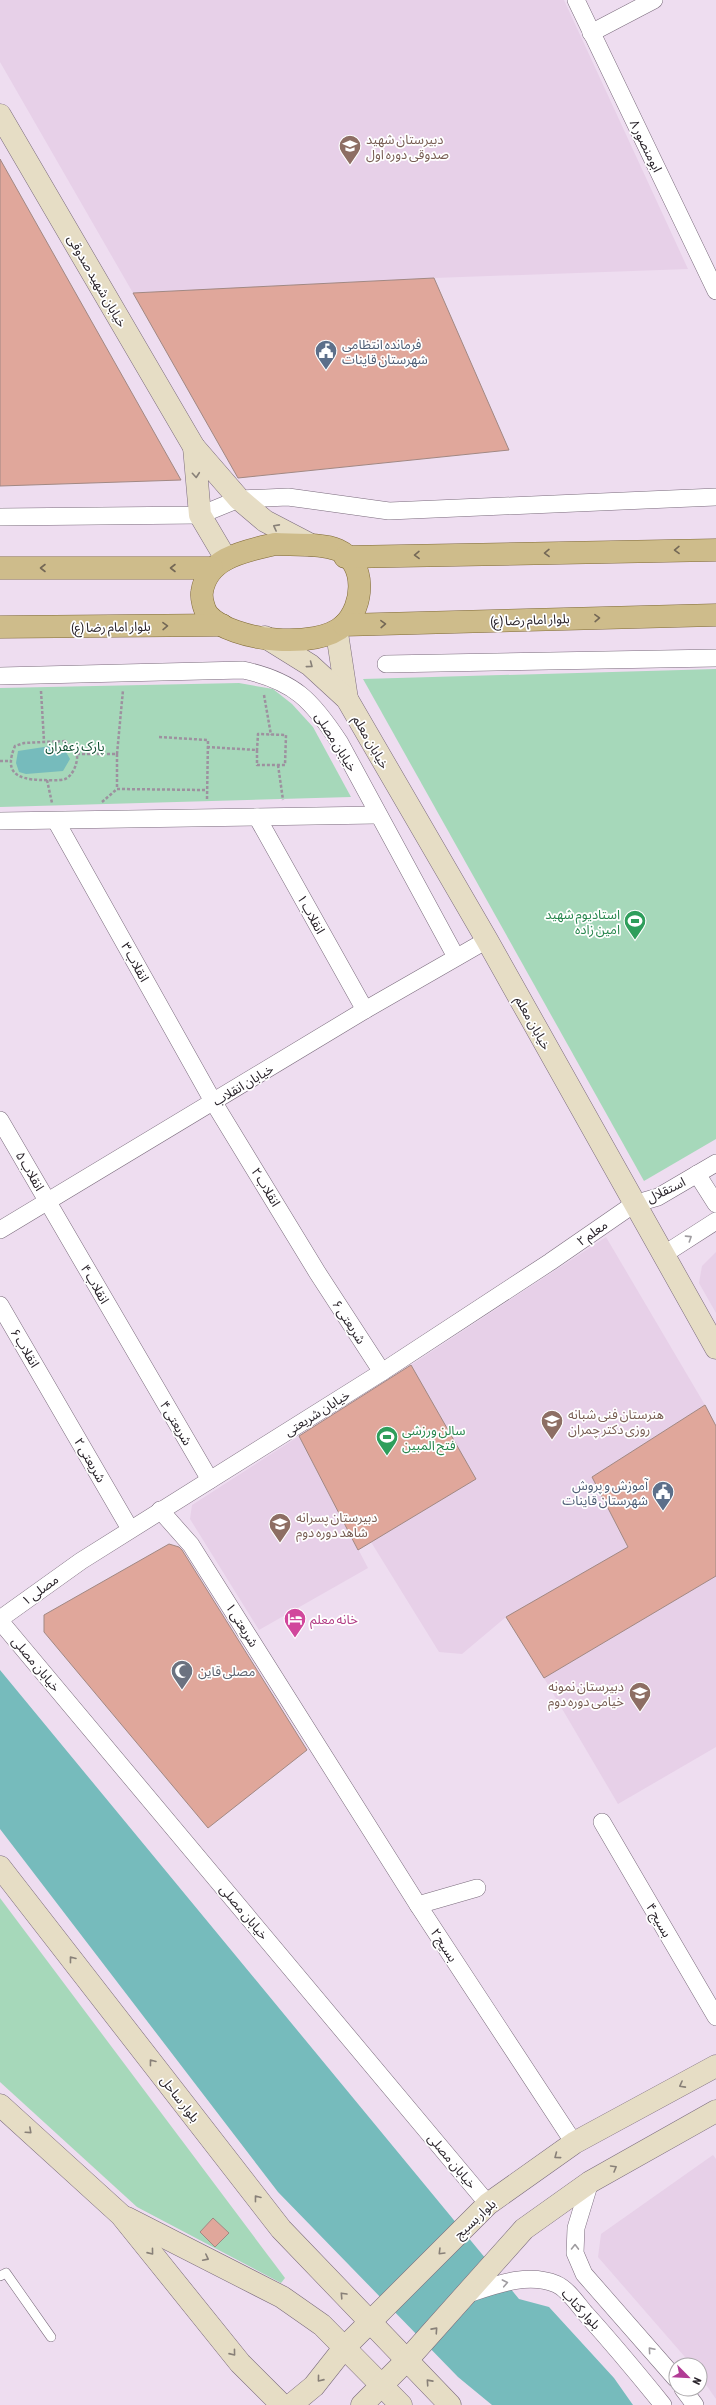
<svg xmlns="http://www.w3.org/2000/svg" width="716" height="2405" font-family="'Asap Condensed','Noto Sans Arabic',sans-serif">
<rect width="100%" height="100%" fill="#eeddf0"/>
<g fill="#e7d0e8">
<path d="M0,0H564L688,269L434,278L133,293L0,62Z"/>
<path d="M606,1237L705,1405L592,1477L628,1547L506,1617L462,1654L439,1652L371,1542L476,1479L411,1365Z"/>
<path d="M716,1252V1313L699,1283L702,1266Z"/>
<path d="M299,1436L368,1568L259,1630L190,1519L192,1505Z"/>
<path d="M716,1576V1747L618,1804L544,1678Z"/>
<path d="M713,2155L716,2159V2399L700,2376V2365H692L598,2257L601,2234Z"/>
</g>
<g fill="#a6d8ba">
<path d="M716,669V1139L644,1181L363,679Z"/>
<path d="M239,683L273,689L292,704L313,727L351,797L0,807V688Z"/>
<path d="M0,1898L285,2278L281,2283L137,2207L0,2082Z"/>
</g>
<g fill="#76bbbc">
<path d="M57,745L66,752L70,759L63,771L26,774L19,772L16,763L18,751Z"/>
<path d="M0,1670L519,2299L549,2307L614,2378L633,2405H492L458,2377L278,2192L0,1829Z"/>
</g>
<g fill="#e0a79b" stroke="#a18883">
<path d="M0,159L181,480L0,486Z"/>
<path d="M434,278L509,450L238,478L133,293Z"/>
<path d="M411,1365L476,1479L358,1550L299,1436Z"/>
<path d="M705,1405L716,1426V1576L544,1678L506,1617L628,1547L592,1477Z"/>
<path d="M169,1544L179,1547L182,1550L307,1750L208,1828L44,1632V1615Z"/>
<path d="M213,2218L229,2233L215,2247L200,2232Z"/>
</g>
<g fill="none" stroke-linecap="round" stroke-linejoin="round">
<g stroke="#7a6b7c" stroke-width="10">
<path id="lane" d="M0,2276L6,2273L51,2337"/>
</g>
<g stroke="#7a6b7c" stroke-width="18">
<g id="street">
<path d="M576,0L716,291"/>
<path d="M591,33L654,0"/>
<path d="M0,517L200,515L239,499L288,497L389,511L716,497"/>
<path d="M386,664L716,658"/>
<path d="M0,676L243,670C294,681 312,700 340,743L456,957"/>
<path d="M257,817L365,1010"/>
<path d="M0,821L377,815"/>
<path d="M56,821L214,1103L317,1272L382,1372"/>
<path d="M0,1120L210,1480"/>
<path d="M697,1174L716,1204"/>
<path d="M0,1230L365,1010L487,940"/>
<path d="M663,1255L716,1221"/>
<path d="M0,1305L130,1529"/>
<path d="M160,1510L191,1545L418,1905L574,2143"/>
<path d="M0,1619L81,1561L382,1372L550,1262L634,1204L658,1197L716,1163"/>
<path d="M0,1621L488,2204"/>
<path d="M602,1822L716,2017"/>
<path d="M418,1905L477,1888"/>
<path d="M590,2182L576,2228L575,2253L584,2274L676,2379"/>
<path d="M468,2294C495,2285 528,2272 556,2284C568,2289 578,2305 586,2314C613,2344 638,2374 663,2405"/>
<path d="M683,2389L695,2405"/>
</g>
</g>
<g stroke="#7a6b7c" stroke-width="23">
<g id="secondary">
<path d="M0,115L194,447"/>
<path d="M226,559L200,515L194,447L239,499L265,521L311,545"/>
<path d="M337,633L347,699"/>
<path d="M265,637L310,665L347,699L487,940L716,1348"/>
<path d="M0,1867L281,2229L450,2405"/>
<path d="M0,2105L121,2215L240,2363L282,2405"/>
<path d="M127,2218L282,2297L322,2325L401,2405"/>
<path d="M291,2405L314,2386L344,2348L488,2204L574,2143L716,2066"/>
<path d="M362,2405L408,2359L524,2229L590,2182L716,2111"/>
</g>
</g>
<g stroke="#7f6a37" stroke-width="23">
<g id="primary">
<path d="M275,544C292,545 322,543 338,550C367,563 364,606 344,625C318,650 232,642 208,615C204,610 201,598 202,592C207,557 246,551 275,544Z"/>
<path d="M345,557L716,550"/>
<path d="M0,568H212"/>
<path d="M344,625L716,615"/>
<path d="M0,627L222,625"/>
</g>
</g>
<g stroke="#9d919f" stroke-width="2.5" stroke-dasharray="3 2" stroke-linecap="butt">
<path d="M41,691L44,741"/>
<path d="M264,695L271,735"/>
<path d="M159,737L208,740L207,800"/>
<path d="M65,741C69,745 76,748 77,755C78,762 73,776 65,779C59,781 48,780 40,780C16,779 4,772 15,746L24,743Z"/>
<path d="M207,747L257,750V765H285L286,735L258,734L257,750"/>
<path d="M77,754H117V789L206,790"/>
<path d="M117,754L123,690"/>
<path d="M0,761H11"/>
<path d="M278,765L283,800"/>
<path d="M47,780L52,803"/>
<path d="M102,802L117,789"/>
</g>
<use href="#lane" stroke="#fff" stroke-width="9"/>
<use href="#street" stroke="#fff" stroke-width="17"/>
<use href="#secondary" stroke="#e6ddc5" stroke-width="22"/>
<use href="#primary" stroke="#cebc8b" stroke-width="22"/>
</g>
<defs><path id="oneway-chevron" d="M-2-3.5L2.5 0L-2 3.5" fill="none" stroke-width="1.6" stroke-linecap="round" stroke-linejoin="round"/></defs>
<g stroke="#888078">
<use href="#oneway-chevron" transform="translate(196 475) rotate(85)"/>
<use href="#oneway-chevron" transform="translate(276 527) rotate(-152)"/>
<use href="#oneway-chevron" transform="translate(310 665) rotate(37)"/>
<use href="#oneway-chevron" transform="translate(72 1959) rotate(-128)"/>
<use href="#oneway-chevron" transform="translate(152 2062) rotate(-128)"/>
<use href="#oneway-chevron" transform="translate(682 2085) rotate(152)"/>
<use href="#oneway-chevron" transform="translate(29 2131) rotate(42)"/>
<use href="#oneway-chevron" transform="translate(557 2156) rotate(143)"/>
<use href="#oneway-chevron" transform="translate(614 2168) rotate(-30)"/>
<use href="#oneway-chevron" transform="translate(257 2198) rotate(-128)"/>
<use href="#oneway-chevron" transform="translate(151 2252) rotate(51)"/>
<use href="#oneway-chevron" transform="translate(441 2252) rotate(135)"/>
<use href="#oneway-chevron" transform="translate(206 2258) rotate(27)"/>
<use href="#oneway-chevron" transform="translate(343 2295) rotate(-133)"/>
<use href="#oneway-chevron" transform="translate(435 2330) rotate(-48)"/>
<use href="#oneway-chevron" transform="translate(233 2353) rotate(51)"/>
<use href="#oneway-chevron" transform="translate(320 2379) rotate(129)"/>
<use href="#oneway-chevron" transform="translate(429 2382) rotate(-132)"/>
</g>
<g stroke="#746856">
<use href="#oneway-chevron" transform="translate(677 550) rotate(179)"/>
<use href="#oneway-chevron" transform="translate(547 553) rotate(179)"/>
<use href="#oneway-chevron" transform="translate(417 555) rotate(179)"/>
<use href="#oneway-chevron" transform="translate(43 568) rotate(180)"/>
<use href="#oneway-chevron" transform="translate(173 568) rotate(180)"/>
<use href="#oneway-chevron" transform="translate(597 618) rotate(-2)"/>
<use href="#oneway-chevron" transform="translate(383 624) rotate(-2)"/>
<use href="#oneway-chevron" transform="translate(165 626) rotate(-1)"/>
</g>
<g stroke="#9f9ca0">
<use href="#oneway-chevron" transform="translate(689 1238) rotate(-33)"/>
<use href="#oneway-chevron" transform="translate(575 2247) rotate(-89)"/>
<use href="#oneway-chevron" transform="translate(505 2283) rotate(-11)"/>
<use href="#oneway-chevron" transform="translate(651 2350) rotate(-131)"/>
</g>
<defs>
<g id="school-pin" transform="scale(1.15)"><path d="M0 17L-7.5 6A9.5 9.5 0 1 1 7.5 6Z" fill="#8d6e63" stroke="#fff"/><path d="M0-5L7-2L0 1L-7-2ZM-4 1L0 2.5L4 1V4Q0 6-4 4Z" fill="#fff"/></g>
<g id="civic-pin" transform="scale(1.15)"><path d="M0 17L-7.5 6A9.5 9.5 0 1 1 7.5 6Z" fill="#5c6f8a" stroke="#fff"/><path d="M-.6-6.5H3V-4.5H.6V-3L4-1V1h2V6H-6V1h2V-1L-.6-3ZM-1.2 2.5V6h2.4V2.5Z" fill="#fff"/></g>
<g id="stadium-pin" transform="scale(1.15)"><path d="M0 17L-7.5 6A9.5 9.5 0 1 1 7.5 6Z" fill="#2e9e5b" stroke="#fff"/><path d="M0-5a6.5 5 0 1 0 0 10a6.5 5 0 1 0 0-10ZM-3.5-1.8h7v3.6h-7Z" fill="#fff"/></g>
<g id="hotel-pin" transform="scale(1.15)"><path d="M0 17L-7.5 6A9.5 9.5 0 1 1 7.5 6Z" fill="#d1479c" stroke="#fff"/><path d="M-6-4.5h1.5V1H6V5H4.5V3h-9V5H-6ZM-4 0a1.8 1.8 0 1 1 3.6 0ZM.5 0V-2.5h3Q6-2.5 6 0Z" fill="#fff"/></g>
<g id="mosque-pin" transform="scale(1.15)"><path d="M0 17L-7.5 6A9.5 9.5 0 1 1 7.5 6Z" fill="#6b7280" stroke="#fff"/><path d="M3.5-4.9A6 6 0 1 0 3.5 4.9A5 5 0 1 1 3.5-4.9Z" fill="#fff"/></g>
</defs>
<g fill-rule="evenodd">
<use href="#school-pin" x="350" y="146"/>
<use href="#civic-pin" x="326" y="351"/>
<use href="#stadium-pin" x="635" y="921"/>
<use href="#school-pin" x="552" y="1421"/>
<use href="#stadium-pin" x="387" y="1437"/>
<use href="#civic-pin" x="663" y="1492"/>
<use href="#school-pin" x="280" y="1524"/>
<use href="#hotel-pin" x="295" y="1619"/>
<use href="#mosque-pin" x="182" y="1671"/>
<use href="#school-pin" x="640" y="1693"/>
</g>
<g text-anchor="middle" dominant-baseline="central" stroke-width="3.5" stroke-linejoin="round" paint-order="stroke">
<g font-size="13" fill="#785e54" stroke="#fff" text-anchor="start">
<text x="366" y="139">دبیرستان شهید<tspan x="366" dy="15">صدوقی دوره اول</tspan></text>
<text x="568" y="1414">هنرستان فنی شبانه<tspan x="568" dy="15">روزی دکتر چمران</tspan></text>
<text x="296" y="1517">دبیرستان پسرانه<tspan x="296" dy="15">شاهد دوره دوم</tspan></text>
<text x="624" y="1686" text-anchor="end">دبیرستان نمونه<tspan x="624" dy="15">خیامی دوره دوم</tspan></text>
</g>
<g font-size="13" fill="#2a242b" stroke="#fff">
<text transform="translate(646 146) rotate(64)">ابومنصور ۸</text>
<text transform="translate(97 281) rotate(60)">خیابان شهید صدوقی</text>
<text transform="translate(530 620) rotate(-2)">بلوار امام رضا (ع)</text>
<text transform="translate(111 627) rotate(-1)">بلوار امام رضا (ع)</text>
<text transform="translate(336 742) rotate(58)">خیابان مصلی</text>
<text transform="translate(371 742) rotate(60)">خیابان معلم</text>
<text transform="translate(311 914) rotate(61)">انقلاب ۱</text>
<text transform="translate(135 962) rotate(61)">انقلاب ۳</text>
<text transform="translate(533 1023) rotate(61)">خیابان معلم</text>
<text transform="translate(243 1085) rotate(-31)">خیابان انقلاب</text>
<text transform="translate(30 1171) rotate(60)">انقلاب ۵</text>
<text transform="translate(266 1187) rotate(59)">انقلاب ۲</text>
<text transform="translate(666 1190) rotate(-26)">استقلال</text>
<text transform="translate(592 1233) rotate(-35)">معلم ۲</text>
<text transform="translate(95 1284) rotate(60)">انقلاب ۴</text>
<text transform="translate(349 1322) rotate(57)">شریعتی ۶</text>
<text transform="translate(25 1348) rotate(59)">انقلاب ۶</text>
<text transform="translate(317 1413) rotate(-32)">خیابان شریعتی</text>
<text transform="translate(176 1423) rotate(59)">شریعتی ۴</text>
<text transform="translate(90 1460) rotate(60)">شریعتی ۲</text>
<text transform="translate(40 1590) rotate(-36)">مصلی ۱</text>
<text transform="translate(242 1625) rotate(58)">شریعتی ۱</text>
<text transform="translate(36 1664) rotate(50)">خیابان مصلی</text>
<text transform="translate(244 1912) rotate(50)">خیابان مصلی</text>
<text transform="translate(659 1920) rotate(60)">بسیج ۴</text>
<text transform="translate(444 1945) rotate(57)">بسیج ۲</text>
<text transform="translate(180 2099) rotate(52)">بلوار ساحل</text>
<text transform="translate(452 2161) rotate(50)">خیابان مصلی</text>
<text transform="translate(475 2219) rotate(-43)">بلوار بسیج</text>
<text transform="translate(581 2309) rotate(47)">بلوار کتاب</text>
</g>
<g font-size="13" fill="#4e5e75" stroke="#fff" text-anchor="start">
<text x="342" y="344">فرمانده انتظامی<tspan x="342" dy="15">شهرستان قاینات</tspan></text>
<text x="648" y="1485" text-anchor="end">آموزش و پروش<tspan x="648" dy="15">شهرستان قاینات</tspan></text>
</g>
<g font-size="13" fill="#0c4b2e" stroke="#fff">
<text x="75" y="746">پارک زعفران</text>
</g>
<g font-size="13" fill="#27864d" stroke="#fff" text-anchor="end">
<text x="620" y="914">استادیوم شهید<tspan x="620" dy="15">امین زاده</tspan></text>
<text x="402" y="1430" text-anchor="start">سالن ورزشی<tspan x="402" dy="15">فتح المبین</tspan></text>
</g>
<g font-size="13" fill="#b23c85" stroke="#fff" text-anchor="start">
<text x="310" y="1619">خانه معلم</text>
</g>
<g font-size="13" fill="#5b616d" stroke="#fff" text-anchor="start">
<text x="198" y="1671">مصلی قاین</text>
</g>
</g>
<g transform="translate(688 2377) rotate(114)"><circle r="19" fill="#ffffff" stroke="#aaa7aa"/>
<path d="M0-3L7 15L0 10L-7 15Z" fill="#b13c95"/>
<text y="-6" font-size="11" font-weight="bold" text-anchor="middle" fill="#2a242b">N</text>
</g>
</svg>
